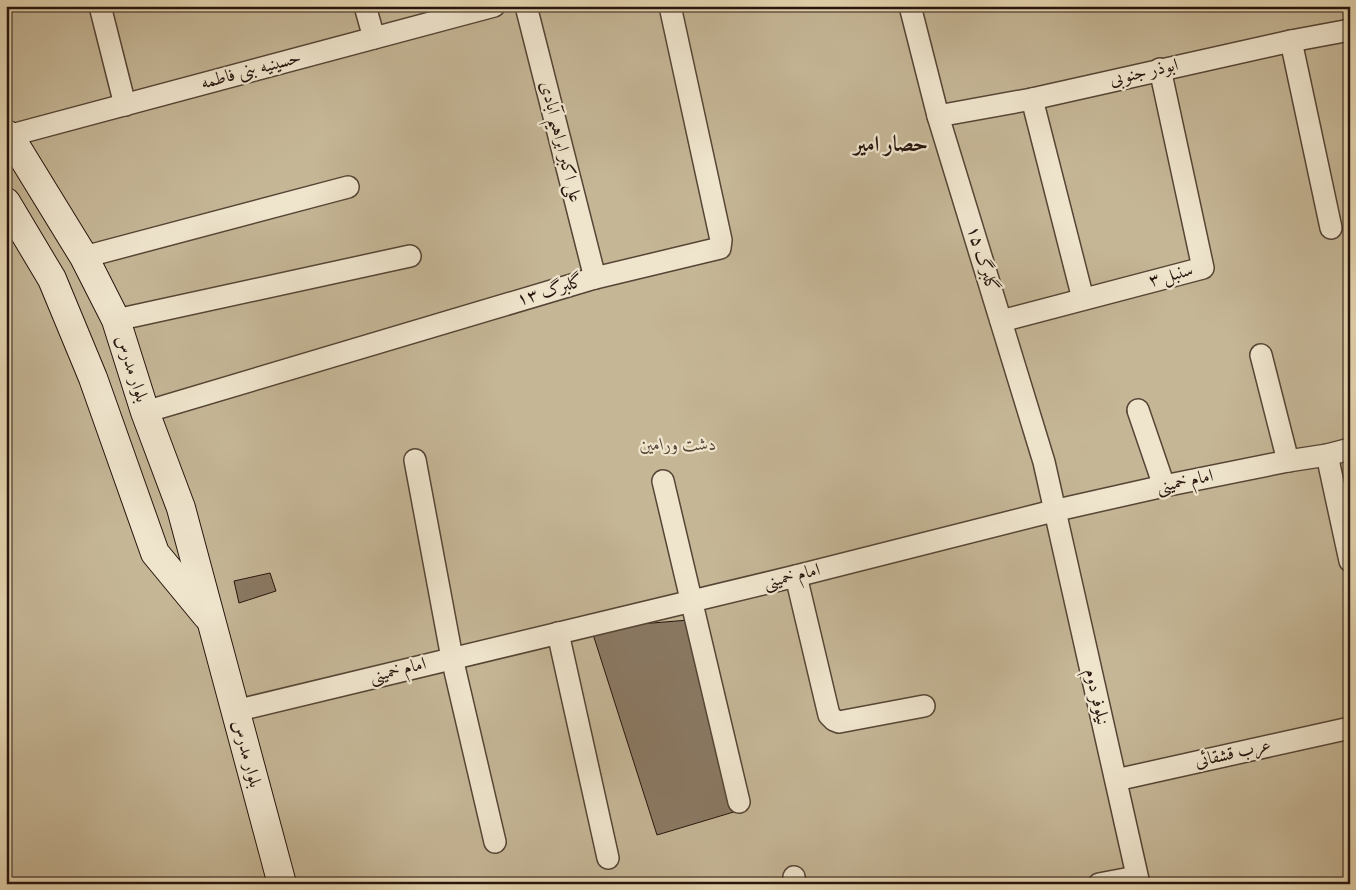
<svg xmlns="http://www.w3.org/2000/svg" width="1356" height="890" font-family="'IM FELL English',Amiri,serif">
<rect width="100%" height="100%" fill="#e6d7b2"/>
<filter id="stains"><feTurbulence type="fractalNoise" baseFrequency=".004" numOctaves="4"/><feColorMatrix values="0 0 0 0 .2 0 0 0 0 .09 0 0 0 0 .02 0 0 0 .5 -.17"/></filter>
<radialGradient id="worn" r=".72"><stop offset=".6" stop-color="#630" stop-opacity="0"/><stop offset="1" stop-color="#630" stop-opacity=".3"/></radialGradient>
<rect fill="#c5b696" stroke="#766552" x="6" y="6" width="1344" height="878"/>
<g fill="#8a7963" stroke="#26140d">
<path d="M270,573L276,591L239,603L234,581Z"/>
<path d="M689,620L737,811L657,835L591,628Z"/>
</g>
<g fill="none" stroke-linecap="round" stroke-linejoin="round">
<g stroke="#564536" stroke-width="24">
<g id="minor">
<path d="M100,6L125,105"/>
<path d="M365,6L374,38"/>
<path d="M526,6L595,278"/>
<path d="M910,6L938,116L1044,462L1139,884"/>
<path d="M1291,41L1331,228"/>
<path d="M1032,99L1083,299"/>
<path d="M938,116L1032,99L1291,41L1350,30"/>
<path d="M8,136L494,6"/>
<path d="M84,257L348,187"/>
<path d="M116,320L410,256"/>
<path d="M1001,321L1203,268L1160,69"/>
<path d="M1261,355L1288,461"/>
<path d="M1138,410L1164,486"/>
<path d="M145,412L595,278L720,248L721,240L670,6"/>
<path d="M1327,455L1350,561"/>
<path d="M415,460L452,658L495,842"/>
<path d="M663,481L739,802"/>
<path d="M796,576L829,715L834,720L839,722L924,706"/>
<path d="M558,633L608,858"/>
<path d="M235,711L796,576L1053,511L1164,486L1288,461L1327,455L1350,449"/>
<path d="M1116,780L1350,728"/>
<path d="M794,877L795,884"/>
<path d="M1099,884L1136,877"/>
</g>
</g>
<g stroke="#26140d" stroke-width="30">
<g id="secondary">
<path d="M6,134L14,143L84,257L116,320L145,412L181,508L282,884"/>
<path d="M6,202L52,279L93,378L155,553L207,616"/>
</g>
</g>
<use href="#minor" stroke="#efe5cd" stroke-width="21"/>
<use href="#secondary" stroke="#efe5cd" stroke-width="28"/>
</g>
<g text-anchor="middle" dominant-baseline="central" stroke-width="4.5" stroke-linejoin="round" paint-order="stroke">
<g font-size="18" fill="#26140d" stroke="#efe5cd">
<text transform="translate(251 71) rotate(-15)">حسینیه بنی فاطمه</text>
<text transform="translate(1144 73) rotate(-13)">ابوذر جنوبی</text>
<text transform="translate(560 142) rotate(76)">علی اکبر ابراهیم آبادی</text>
<text transform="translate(982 259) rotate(73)">گلبرگ ۱۵</text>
<text transform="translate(1171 276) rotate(-15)">سنبل ۳</text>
<text transform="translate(550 291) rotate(-17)">گلبرگ ۱۳</text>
<text transform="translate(131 369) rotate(72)">بلوار مدرس</text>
<text transform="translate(1185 482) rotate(-12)">امام خمینی</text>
<text transform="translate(792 577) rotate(-14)">امام خمینی</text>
<text transform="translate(398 671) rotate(-14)">امام خمینی</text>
<text transform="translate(1096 697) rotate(77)">نیلوفر دوم</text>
<text transform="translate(246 754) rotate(75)">بلوار مدرس</text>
<text transform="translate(1233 754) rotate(-13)">عرب قشقائی</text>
</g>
<g font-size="18" font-style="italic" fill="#564536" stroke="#efe5cd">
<text x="678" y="445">دشت ورامین</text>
</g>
<g font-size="22" font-weight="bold" fill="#26140d" stroke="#efe5cd">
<text x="891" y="145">حصار امیر</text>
</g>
</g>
<rect width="1356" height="890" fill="none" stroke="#e6d7b2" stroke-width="25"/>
<rect x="8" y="8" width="1341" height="875" fill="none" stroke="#26140d" stroke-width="2.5"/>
<rect x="12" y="12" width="1331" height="865" fill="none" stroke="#26140d"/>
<rect width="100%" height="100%" filter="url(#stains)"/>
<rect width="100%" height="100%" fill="url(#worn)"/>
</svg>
